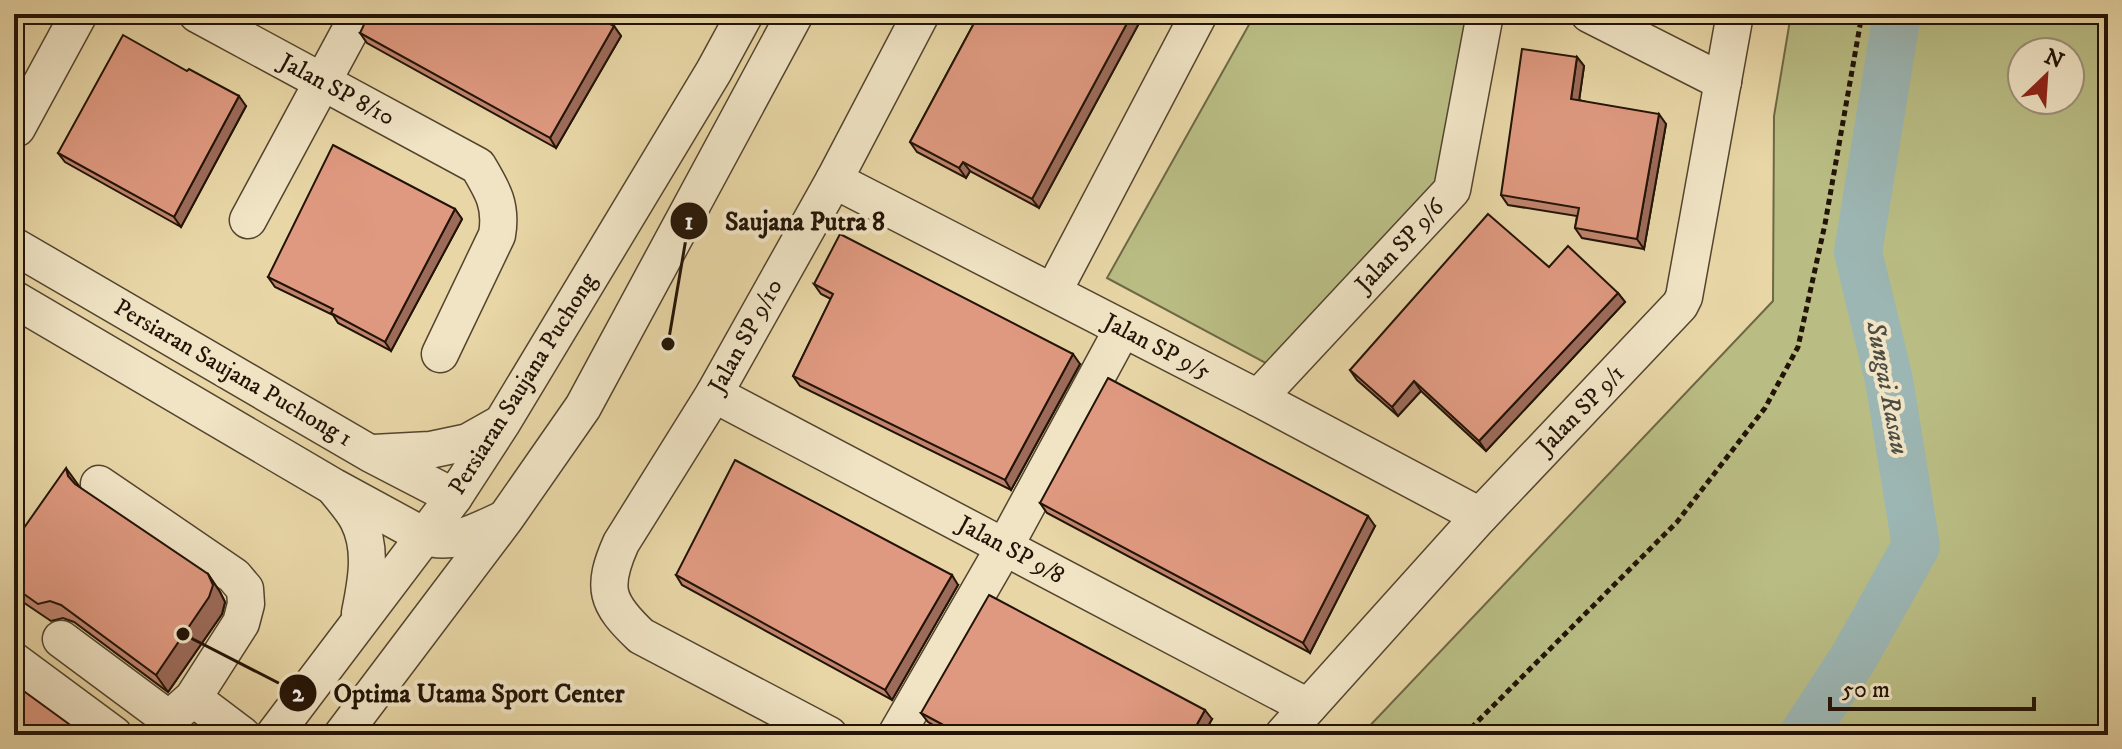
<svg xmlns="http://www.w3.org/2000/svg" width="2122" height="749" font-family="'IM FELL DW Pica',serif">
<rect width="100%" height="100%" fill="#e8d6a6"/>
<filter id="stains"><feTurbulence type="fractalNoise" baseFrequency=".0025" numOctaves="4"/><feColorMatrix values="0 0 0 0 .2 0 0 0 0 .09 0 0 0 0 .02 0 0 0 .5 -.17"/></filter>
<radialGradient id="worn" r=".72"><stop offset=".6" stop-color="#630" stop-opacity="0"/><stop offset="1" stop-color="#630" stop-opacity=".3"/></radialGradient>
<g fill="#b9bd84" stroke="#6e6845" stroke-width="2" fill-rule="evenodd">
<path d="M1255,14H1478L1449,177L1275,368L1107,278Z"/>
<path d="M1791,14H2108V735H1361L1773,301L1774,116ZM2022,52H2070V100H2022Z"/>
</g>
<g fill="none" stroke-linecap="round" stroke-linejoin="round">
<path stroke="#9cb6b3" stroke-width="48" d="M1803,735L1854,657L1916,546L1889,380L1858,252L1897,14"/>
<g stroke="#54442e" stroke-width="39">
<g id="minor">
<path d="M197,14L478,166C493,191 502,206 497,235L440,354"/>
<path d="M1589,14L1723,82"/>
<path d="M17,128L79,14"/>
<path d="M834,180L1258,398L1480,516"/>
<path d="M248,220L359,14"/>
<path d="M14,246L371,454L454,497"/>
<path d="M1053,292L1199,14"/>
<path d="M14,299L334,487L424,536C452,547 479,530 504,519"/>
<path d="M714,394L1308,707"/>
<path d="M1258,398L1452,190L1485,14"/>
<path d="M373,453L430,450L468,442L500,424"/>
<path d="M336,490C343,499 353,510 358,520C373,549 366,583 360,613"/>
<path d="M61,639L162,714L174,715L193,698L241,623L246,604L245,589L234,576L99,484"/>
<path d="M14,661L114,735"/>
<path d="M193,698L242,735"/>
<path d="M274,735L454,497L502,423L714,71L745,14"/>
<path d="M342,735L505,519L583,407L795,14"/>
<path d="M829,735L641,636C606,603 601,588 621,543L714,394L834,180L921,14"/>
<path d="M896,735L1005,546L1122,330"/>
<path d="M1283,735L1480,516L1680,305L1684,297L1735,14"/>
</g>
</g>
<path stroke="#221306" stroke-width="5" stroke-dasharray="6 4" stroke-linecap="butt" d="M1464,735L1677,522L1765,408L1798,347L1825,224L1862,14"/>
<use href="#minor" stroke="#f0e4c5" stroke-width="36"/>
</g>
<g fill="#c0846e" stroke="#221306" stroke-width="2">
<path d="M979,14H1144L1039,208L970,171L966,178L917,152L910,142Z"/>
<path d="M614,26L621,36L556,148L367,43L360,33Z"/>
<path d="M1577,57L1584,66L1579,100L1666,124L1644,249L1582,238L1575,228L1577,216L1508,205L1501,195Z"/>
<path d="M187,71L246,106L181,227L65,162L58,153Z"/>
<path d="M455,209L462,219L391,351L338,323L333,315L275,287L268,277Z"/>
<path d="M1549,267L1618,293L1625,302L1486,451L1421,391L1398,416L1357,380L1350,370Z"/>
<path d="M814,284L1080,364L1011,490L800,386L793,376L831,299L821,294Z"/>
<path d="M1040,503L1375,526L1310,653L1047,513Z"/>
<path d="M14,542L208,574L220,592L225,602L222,614L168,692L74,622L63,618L51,621L14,596Z"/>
<path d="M676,575L958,585L892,700L682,585Z"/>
<path d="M921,713L1212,719L1203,735H951L928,722Z"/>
</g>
<g fill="#9c6b5a" stroke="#221306" stroke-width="2">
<path d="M14,14H23L14,31Z"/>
<path d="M1132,14H1144L1039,208L1032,199Z"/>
<path d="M614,26L621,36L556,148L550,138Z"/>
<path d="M1577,57L1584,66L1578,108L1571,99Z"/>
<path d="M239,96L246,106L181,227L174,217Z"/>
<path d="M1659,114L1666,124L1644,249L1637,239Z"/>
<path d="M963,162L970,171L966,178L959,168Z"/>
<path d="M455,209L462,219L391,351L385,342Z"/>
<path d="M1618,293L1625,302L1486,451L1479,441Z"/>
<path d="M1073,354L1080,364L1011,490L1005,480Z"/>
<path d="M1414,381L1421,391L1398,416L1392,407Z"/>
<path d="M66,468L79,486L81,494L68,476Z"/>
<path d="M1368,516L1375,526L1310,653L1303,643Z"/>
<path d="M208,574L220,592L225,602L222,614L168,692L156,675Z"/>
<path d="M952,575L958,585L892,700L885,690Z"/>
<path d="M1205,710L1212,719L1203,735H1191Z"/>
</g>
<g fill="#df9980" stroke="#221306" stroke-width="2">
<path d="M369,14H591L614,26L550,138L360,33Z"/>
<path d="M979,14H1132L1032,199L963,162L959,168L910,142Z"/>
<path d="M123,35L187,71L189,69L239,96L174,217L58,153Z"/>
<path d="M1522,49L1577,57L1571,99L1659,114L1637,239L1575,228L1579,208L1501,195Z"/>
<path d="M333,145L455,209L385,342L331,313L333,309L268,277Z"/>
<path d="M1488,214L1549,267L1568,246L1618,293L1479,441L1414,381L1392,407L1350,370Z"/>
<path d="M840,234L1073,354L1005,480L793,376L833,294L814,284Z"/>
<path d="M1108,378L1368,516L1303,643L1040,503Z"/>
<path d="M735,460L952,575L885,690L676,575Z"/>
<path d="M66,468L68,476L75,484L208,574L213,585L209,597L156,675L61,605L50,601L38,604L14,587V542Z"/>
<path d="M989,595L1205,710L1191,735H962L921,713Z"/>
<path d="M14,684L84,735H14Z"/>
</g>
<g text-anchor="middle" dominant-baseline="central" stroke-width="8" stroke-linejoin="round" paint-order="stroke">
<g font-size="24" fill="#221306" stroke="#f0e4c5">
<text transform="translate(337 90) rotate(28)">Jalan SP 8/10</text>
<text transform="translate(1400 246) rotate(-47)">Jalan SP 9/6</text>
<text transform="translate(746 336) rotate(-61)">Jalan SP 9/10</text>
<text transform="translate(1157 347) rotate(27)">Jalan SP 9/5</text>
<text transform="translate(233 373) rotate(30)">Persiaran Saujana Puchong 1</text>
<text transform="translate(523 384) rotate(-58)">Persiaran Saujana Puchong</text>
<text transform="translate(1581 410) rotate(-46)">Jalan SP 9/1</text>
<text transform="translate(1011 550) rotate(28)">Jalan SP 9/8</text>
</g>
<g font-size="26" font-style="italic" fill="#4d4c43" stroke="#f0e4c5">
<text transform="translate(1887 388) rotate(79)">Sungai Rasau</text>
</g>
</g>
<path fill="none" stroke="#221306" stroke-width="3" d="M668 344L689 221M183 634L298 693"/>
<g fill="#221306" stroke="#f0e4c5" stroke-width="3">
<circle cx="668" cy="344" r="8"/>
<circle cx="183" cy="634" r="8"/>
<circle cx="689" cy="221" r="20"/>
<circle cx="298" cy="693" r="20"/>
</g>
<g font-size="24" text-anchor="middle" font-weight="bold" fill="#fff">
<text x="689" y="229">1</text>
<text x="298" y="701">2</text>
</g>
<g font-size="26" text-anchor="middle" font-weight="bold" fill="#221306" stroke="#f0e4c5" stroke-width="8" stroke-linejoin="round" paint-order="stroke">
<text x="805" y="230">Saujana Putra 8</text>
<text x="479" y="702">Optima Utama Sport Center</text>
</g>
<rect width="2122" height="749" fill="none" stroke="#e8d6a6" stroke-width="48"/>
<rect x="16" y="16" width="2090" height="717" fill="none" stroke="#221306" stroke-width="4"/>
<rect x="24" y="24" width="2074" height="701" fill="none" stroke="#221306" stroke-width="2"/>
<g transform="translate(2046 76) rotate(25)"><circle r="38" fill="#f0e4c5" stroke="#9e9079" stroke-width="2"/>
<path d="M0-6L14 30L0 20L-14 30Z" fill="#8f2418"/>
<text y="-12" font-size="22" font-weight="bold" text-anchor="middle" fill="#221306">N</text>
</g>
<path d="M1830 697v12h204v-12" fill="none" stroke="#221306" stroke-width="4"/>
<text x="1842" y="697" font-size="24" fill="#221306" stroke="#f0e4c5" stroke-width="6" paint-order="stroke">50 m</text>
<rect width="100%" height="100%" filter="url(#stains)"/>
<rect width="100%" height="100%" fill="url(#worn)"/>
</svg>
